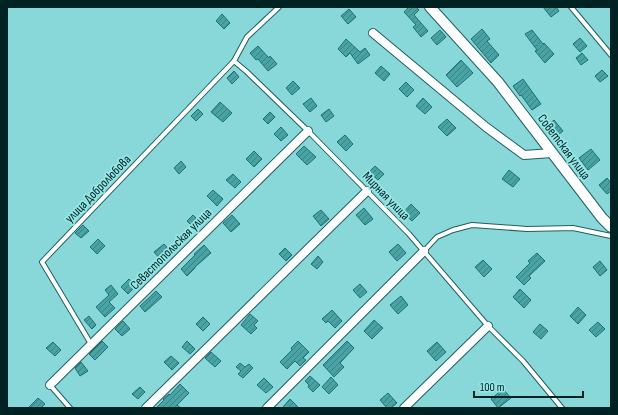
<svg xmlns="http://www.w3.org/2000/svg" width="618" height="415" font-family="'Sofia Sans Condensed',sans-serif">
<defs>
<pattern id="building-hatch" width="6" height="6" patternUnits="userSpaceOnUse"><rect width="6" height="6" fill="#49a2a3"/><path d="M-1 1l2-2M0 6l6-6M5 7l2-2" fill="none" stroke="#3a8484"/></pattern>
</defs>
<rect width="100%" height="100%" fill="#89d8d9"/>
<g fill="url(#building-hatch)" stroke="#1a7273">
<path d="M409,7H416L419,10L414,15L428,31L421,37L413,27L416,25L404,12Z"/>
<path d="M543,7H556L559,11L551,17Z"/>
<path d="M349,9L356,17L348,24L341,16Z"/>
<path d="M222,14L230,23L224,29L216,21Z"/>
<path d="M482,29L490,39L487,41L499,55L491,63L471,39Z"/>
<path d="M440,30L446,37L437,45L431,38Z"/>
<path d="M532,30L543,44L544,43L554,54L545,63L535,51L537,50L525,34Z"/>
<path d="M580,38L587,46L580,52L573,44Z"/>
<path d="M346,39L360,52L365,48L370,55L358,64L350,53L346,57L338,49Z"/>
<path d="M258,46L269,58L270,56L277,64L268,71L258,59L256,60L250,53Z"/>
<path d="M582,53L588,60L581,65L576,58Z"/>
<path d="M461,60L473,73L457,87L446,75Z"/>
<path d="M381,66L390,74L384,81L375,73Z"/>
<path d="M602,70L608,76L600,82L595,76Z"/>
<path d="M234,71L239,77L232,84L227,78Z"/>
<path d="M523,79L541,104L532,110L521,95L520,96L513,86Z"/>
<path d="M293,81L300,88L292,95L286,88Z"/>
<path d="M406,82L414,90L407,97L399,89Z"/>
<path d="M311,98L317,106L310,112L303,104Z"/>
<path d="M423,98L432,107L425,114L416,106Z"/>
<path d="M220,102L232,113L223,122L211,112Z"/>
<path d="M198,109L203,114L196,121L191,116Z"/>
<path d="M329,109L334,116L326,122L321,115Z"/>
<path d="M270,112L275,117L268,124L263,119Z"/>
<path d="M447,119L456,128L447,136L438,127Z"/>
<path d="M554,120L563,131L553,139L544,128Z"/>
<path d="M281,127L288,135L281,141L274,134Z"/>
<path d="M345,135L353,144L346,151L337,142Z"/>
<path d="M304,146L316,157L307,165L296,154Z"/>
<path d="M591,149L600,160L588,170L579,158Z"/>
<path d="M254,151L262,159L254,167L246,159Z"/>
<path d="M181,161L186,167L179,174L174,168Z"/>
<path d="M375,166L384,174L378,180L369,172Z"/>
<path d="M509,170L520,179L513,187L502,179Z"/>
<path d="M233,174L241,182L235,188L226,180Z"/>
<path d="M607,178L611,183V191L607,194L599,185Z"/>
<path d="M213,190L223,199L217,206L207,196Z"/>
<path d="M411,204L420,213L412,221L403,213Z"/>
<path d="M364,208L373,219L365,225L356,215Z"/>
<path d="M321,210L329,219L321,226L313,216Z"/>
<path d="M193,215L201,223L195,229L187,221Z"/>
<path d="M232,215L240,224L231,232L223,223Z"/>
<path d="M83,225L89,231L81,238L75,233Z"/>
<path d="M98,239L105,246L97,254L90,247Z"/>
<path d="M164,244L171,252L161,260L154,252Z"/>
<path d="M398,244L406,253L397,261L389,252Z"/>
<path d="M204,245L211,253L195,267V268L187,276L181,269L195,255L194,254Z"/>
<path d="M285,248L292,255L286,261L279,254Z"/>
<path d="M537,253L545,261L529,276L531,278L524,285L516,277L530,263L528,261Z"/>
<path d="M318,256L323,262L317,269L311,264Z"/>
<path d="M483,260L492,269L484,277L475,267Z"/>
<path d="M600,261L607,270L600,276L593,267Z"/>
<path d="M129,279L136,286L128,294L121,287Z"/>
<path d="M360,284L367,292L360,298L353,290Z"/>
<path d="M111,285L118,294L109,302L115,308L105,317L96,307L109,295L105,290Z"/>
<path d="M520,289L531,300L524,308L513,297Z"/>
<path d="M156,291L162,297L145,312L140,306Z"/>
<path d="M401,296L408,305L398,314L390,305Z"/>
<path d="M578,307L586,315L578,324L570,316Z"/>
<path d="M332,310L342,321L335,328L328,321L326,323L322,319Z"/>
<path d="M250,314L258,321L254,325L257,328L251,334L241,325Z"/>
<path d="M89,316L96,325L92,329L84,320Z"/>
<path d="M203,317L210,324L203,331L196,324Z"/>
<path d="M374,320L383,328L372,339L364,331Z"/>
<path d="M123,321L130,329L122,336L115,329Z"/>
<path d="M598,322L605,329L596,337L589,330Z"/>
<path d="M540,324L548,331L541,339L533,332Z"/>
<path d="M102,341L108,347L95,360L89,354Z"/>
<path d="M187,341L195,349L190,354L182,347Z"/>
<path d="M298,341L309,352L303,358L306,360L300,366L295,361L287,369L280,362L292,350L291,348Z"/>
<path d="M347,341L354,348L340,363L344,367L334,377L323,365Z"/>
<path d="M53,342L61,350L55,356L46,348Z"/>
<path d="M437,342L446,352L436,361L427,351Z"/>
<path d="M211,352L221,361L215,367L205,358Z"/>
<path d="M171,356L179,363L172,370L164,362Z"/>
<path d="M81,362L88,371L80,376L75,368Z"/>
<path d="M240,363L245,367L249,364L253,368L243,378L238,374L241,371L236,367Z"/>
<path d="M310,376L320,385L313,392L308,387L309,385L305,381Z"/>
<path d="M331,377L338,385L329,394L322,387Z"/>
<path d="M264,378L273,387L266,393L257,385Z"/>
<path d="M180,384L189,393L177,405L181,408H156L164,400L163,399L169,394L170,395Z"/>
<path d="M140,387L145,392L138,399L132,394Z"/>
<path d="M503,389L511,398L498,408L491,399Z"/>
<path d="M388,393L397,403L391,408H387L380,400Z"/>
<path d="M38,398L45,404L41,408H28Z"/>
<path d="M290,399L299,408H282Z"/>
</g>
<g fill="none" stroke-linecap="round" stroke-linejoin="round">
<g stroke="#205f60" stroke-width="6">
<g id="service">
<path d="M279,7L247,37L234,61L247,72L308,131L409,234L488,326L523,361L562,408"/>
<path d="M571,7L611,55"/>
<path d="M424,251L437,237L453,230L472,225L527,229L573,228L611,236"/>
<path d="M91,344L42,262L234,61"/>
<path d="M50,385L70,408"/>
</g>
</g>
<g stroke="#205f60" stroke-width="10">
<g id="minor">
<path d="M373,33L486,127L524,155L552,153"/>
<path d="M50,385L308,131"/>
<path d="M146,408L367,191"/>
<path d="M267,408L424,251"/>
<path d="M404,408L488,326"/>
</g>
</g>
<g stroke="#205f60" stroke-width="12">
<path id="tertiary" d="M430,7L498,82L602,218L611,227"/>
</g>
<use href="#service" stroke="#fff" stroke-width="4"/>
<use href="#minor" stroke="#fff" stroke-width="8"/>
<use href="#tertiary" stroke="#fff" stroke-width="10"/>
</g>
<g text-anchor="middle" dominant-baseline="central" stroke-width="3.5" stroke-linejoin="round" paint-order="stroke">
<g font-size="13" fill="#002223" stroke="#96e6e6">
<text transform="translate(564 147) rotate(53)">Советская улица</text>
<text transform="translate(98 189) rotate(-46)">улица Добролюбова</text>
<text transform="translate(386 196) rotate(46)">Мирная улица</text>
<text transform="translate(171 249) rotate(-45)">Севастопольская улица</text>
</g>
</g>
<rect width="618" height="415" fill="none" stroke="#002223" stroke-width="16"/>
<path d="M474 391v6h109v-6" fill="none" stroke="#002223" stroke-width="2"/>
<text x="480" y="391" font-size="12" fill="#002223" stroke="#96e6e6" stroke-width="3" paint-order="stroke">100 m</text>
</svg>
